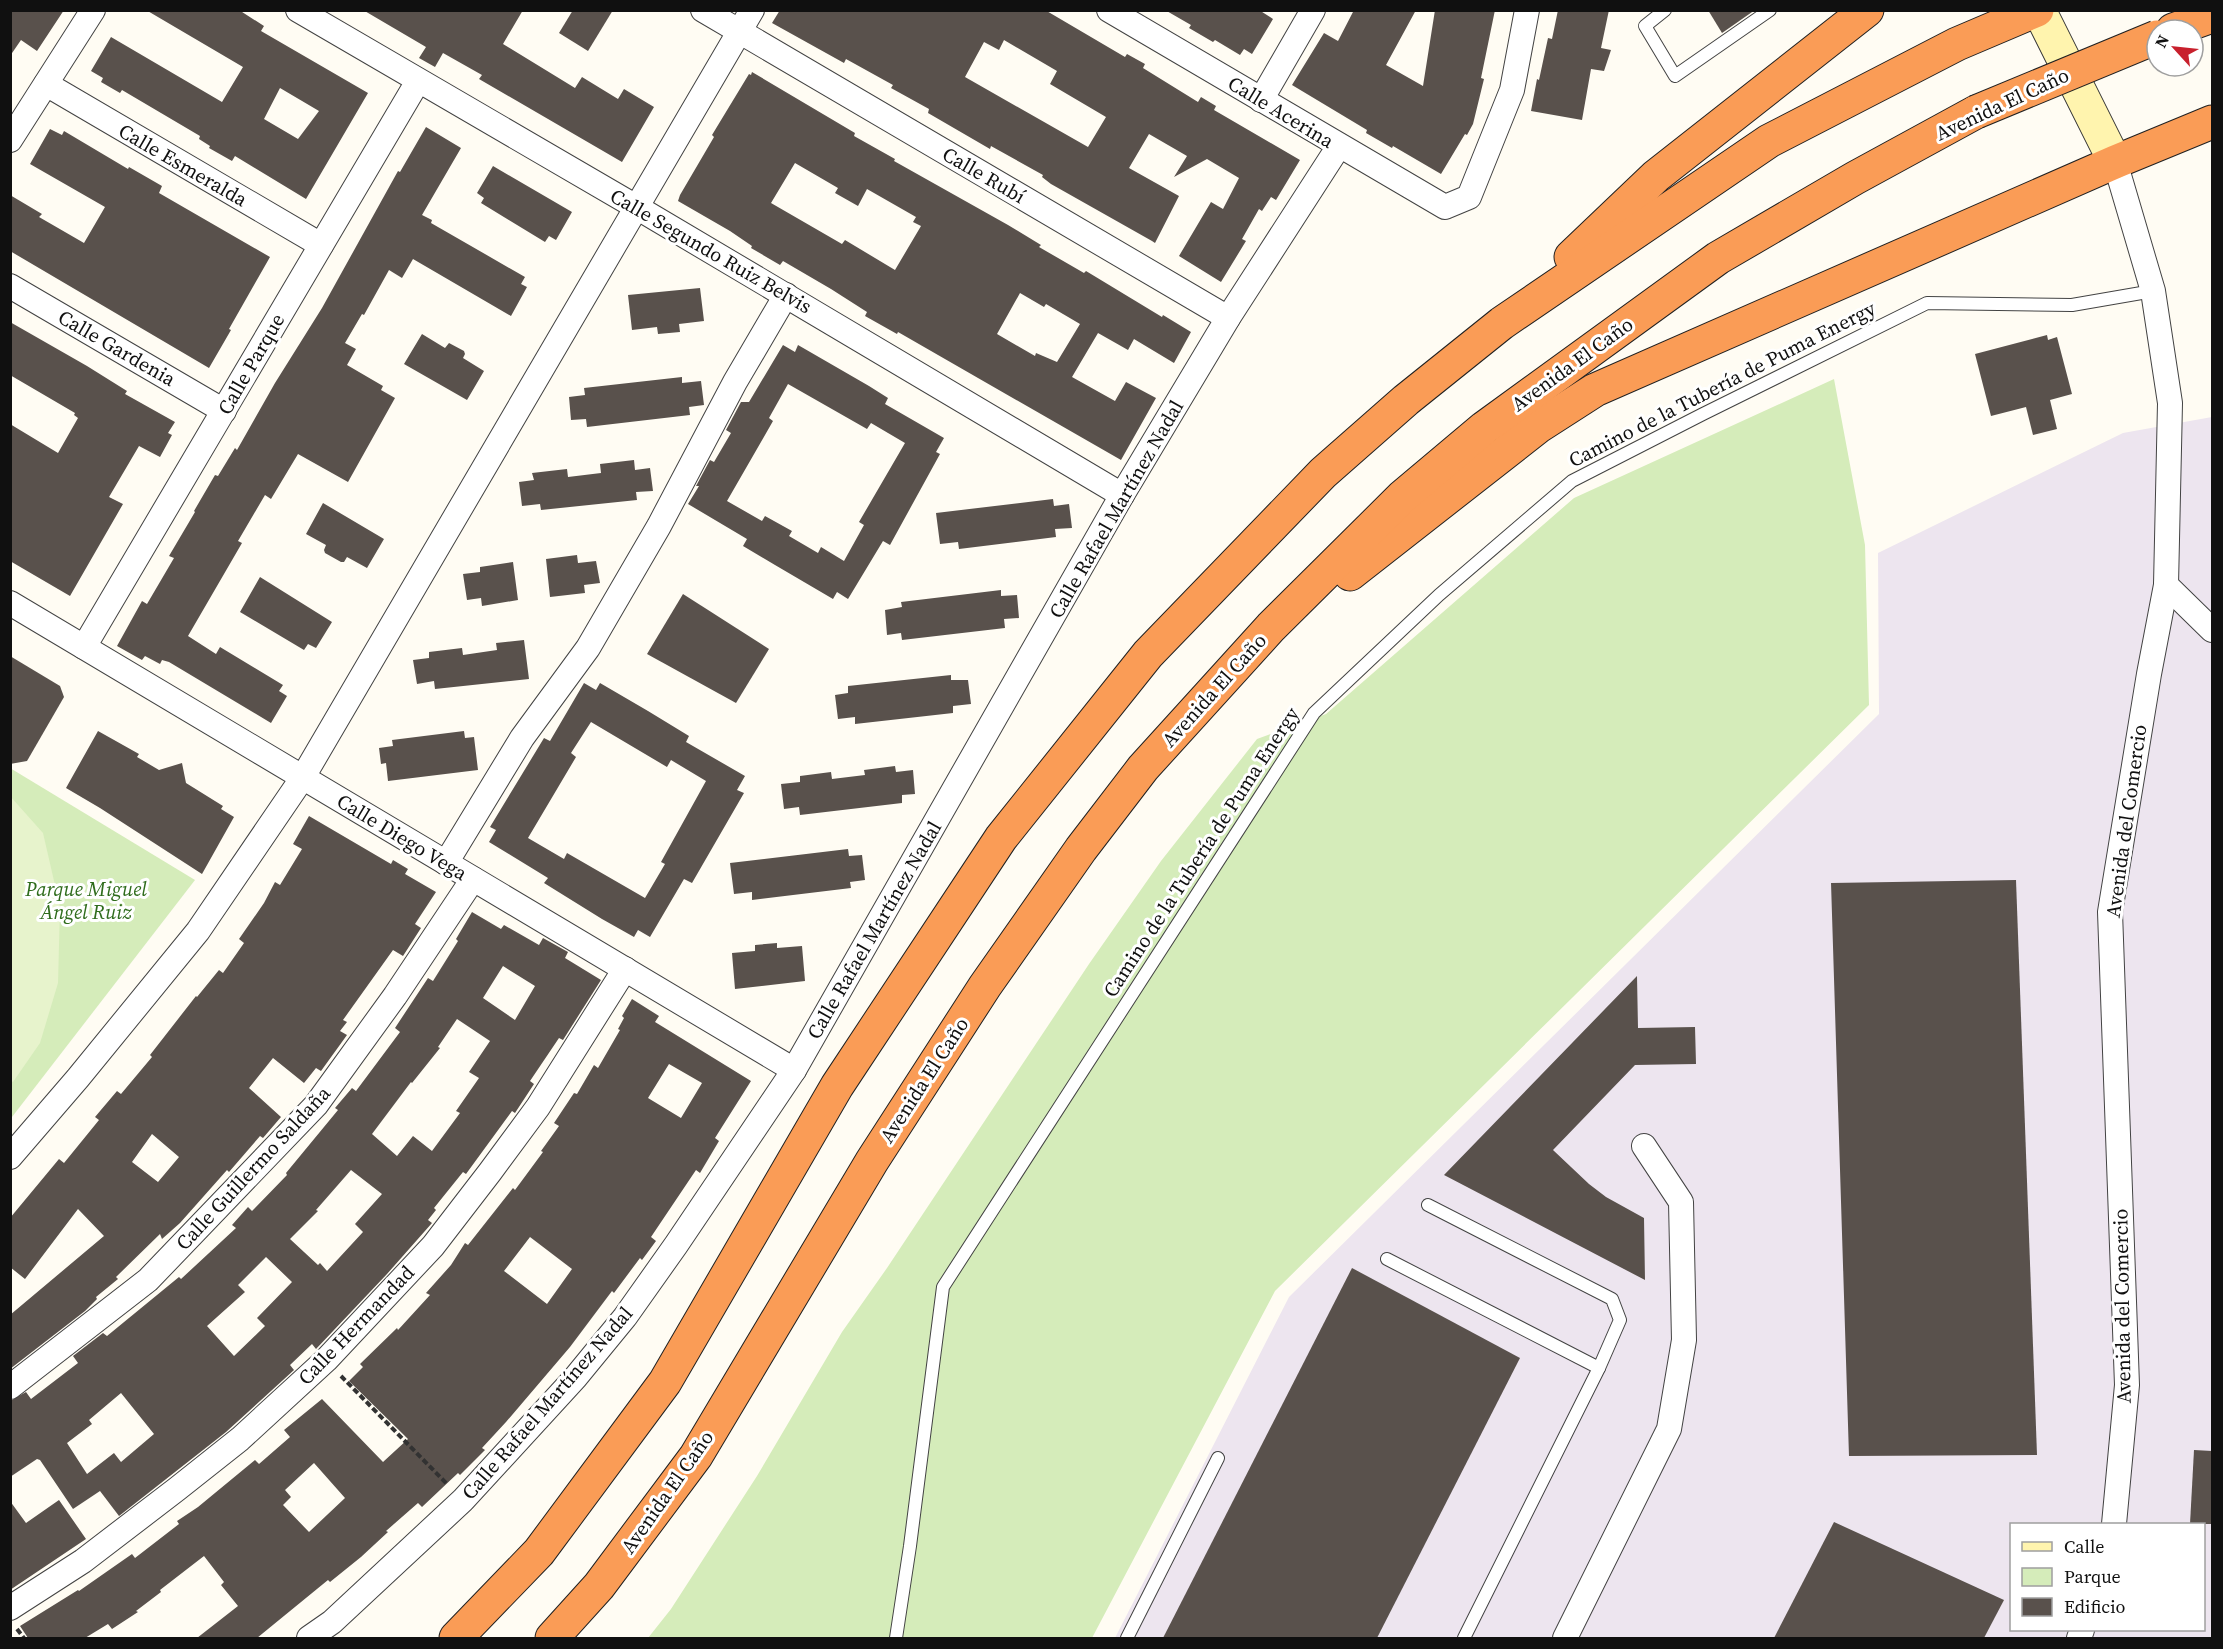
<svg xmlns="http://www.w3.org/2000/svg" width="2223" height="1649" font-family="'Source Serif 4',serif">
<rect width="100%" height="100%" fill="#fffcf3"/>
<path fill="#ede5ef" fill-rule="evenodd" d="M2212,417V1638H1115L1289,1297L1879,714L1878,553L2123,433ZM2012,1524H2204V1630H2012Z"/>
<g fill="#d5ecba">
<path d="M1834,379L1865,545L1869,705L1275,1291L1092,1638H648L671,1609L757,1476L842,1332L887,1268L1089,964L1161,861L1257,739L1326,714L1574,498Z"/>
<path d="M10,768L195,880L12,1117L10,1116Z"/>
</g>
<path fill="#e7f3cc" d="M10,796L43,833L60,907L58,983L40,1043L13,1082L10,1080Z"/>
<g fill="#59514c" fill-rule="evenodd">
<path d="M10,10H64L37,51L21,40L10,56Z"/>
<path d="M146,10H239L264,26L261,31L368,93L306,199L235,156L232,161L209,148L210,146L199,139L200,136L122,90L120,93L101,82L103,78L91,71L111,37L222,102L243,67ZM280,88L319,111L298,139L264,119Z"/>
<path d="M363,10H523L503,44L575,88L582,77L618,99L624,89L654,107L622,162L479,79L482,75L443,53L435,67L419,58L426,47Z"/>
<path d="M573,10H613L588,51L559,33Z"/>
<path d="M780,10H1045L1125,57L1127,54L1145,64L1143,68L1198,102L1201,97L1216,106L1214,110L1300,160L1276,200L1271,197L1262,211L1259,209L1242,239L1246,241L1221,282L1179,256L1211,202L1223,209L1239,178L1207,159L1174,177L1187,156L1149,134L1129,168L1179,196L1155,243L1152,241L1051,184L1042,177L1043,175L991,146L990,149L928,113L929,109L891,88L893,85L846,59L844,63L772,23ZM1004,40L1057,71L1050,84L1106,117L1088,147L965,77L984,42L999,50Z"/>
<path d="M1165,10H1259L1273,19L1252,54L1244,49L1240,55L1215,40L1213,42L1189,28L1191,25Z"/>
<path d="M1354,10H1416L1386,65L1423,86L1435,10H1495L1481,78L1484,79L1473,124L1467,135L1465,134L1441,174L1393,146L1392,148L1366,133L1367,130L1292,85L1324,33L1338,41Z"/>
<path d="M1558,10H1609L1601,48L1611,50L1604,71L1591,69L1582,120L1531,111L1537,79L1539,80L1548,38L1552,39Z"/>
<path d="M1708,10H1755L1722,33Z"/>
<path d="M752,72L855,133L854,136L895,159L894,161L1008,225L1041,245L1039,247L1084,273L1086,271L1162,317L1163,315L1191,332L1174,363L1134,339L1128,350L1098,333L1072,377L1115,401L1126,382L1156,398L1121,460L898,332L897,334L865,316L867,312L831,289L783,261L780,265L751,248L752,246L730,231L678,201L680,195L714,137L712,135L749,74L751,75ZM795,163L838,188L835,193L858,206L867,189L916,217L913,222L921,226L895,270L845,240L842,244L771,203ZM1020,293L1044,307L1046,304L1080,324L1057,362L1036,353L1035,356L997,334Z"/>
<path d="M426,127L461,148L422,215L432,220L431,223L525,277L521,284L527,287L511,316L413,259L402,278L389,270L364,315L362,314L345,343L356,349L347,365L383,386L381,390L395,398L348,482L298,454L271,499L265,495L238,541L242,543L188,636L216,654L220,647L283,685L279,691L287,696L271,723L169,662L162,660L160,664L145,656L142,660L117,646L142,601L147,604L174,558L169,556L195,512L194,511L215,475L218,476L235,448L237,450L275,383L322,308L398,171L400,172Z"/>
<path d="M50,129L62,135L64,131L128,169L129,167L162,186L159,193L270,257L229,329L231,330L209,368L10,251V195L42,214L39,217L84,243L105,207L30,164Z"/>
<path d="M493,166L572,212L556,240L549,236L545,242L481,203L484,198L477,193Z"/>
<path d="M700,288L704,321L679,324L680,332L658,334L657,327L632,330L628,295Z"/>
<path d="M10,322L87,366L127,391L125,394L175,422L168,433L172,435L160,457L139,446L109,497L123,504L70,596L10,561V424L58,453L78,418L74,415L75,413L10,375Z"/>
<path d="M422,334L445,348L449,343L464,351L465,354L463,358L484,371L467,400L404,364Z"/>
<path d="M2047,335L2048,340L2057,337L2072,394L2050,400L2057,429L2033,435L2026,407L1991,416L1975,354Z"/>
<path d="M783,345L795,352L798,345L869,386L888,398L885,404L944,438L936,452L940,454L890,545L883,541L848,599L837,592L833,599L775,565L743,546L747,539L688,504L699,486H696L710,460L714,462L731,433L726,430L741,402H749ZM788,384L867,429L871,423L905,443L859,522L864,525L844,561L821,547L818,553L789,536L792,531L765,516L762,521L727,501L773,421L769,418Z"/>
<path d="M682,377V383L701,381L704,405L689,407L690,415L587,427L586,419L571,420L569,397L585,395L584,388Z"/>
<path d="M634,460L635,470L650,468L653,491L636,492L637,500L541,510L540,504L522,506L519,482L534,480L532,473L567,469L568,477L601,473L600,464Z"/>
<path d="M1053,499L1054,506L1069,504L1072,528L1055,529L1056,537L959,549L958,542L940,544L936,513Z"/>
<path d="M323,503L384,539L367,568L347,557L344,562H341L325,553L324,550L326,545L306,534Z"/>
<path d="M577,555L578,563L596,561L600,583L584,585L585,593L550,597L546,559Z"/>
<path d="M513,562L518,600L482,606L481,598L467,600L463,574L480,572V567Z"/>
<path d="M260,577L332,622L316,648L308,644L304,650L240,612Z"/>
<path d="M1001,590V596L1017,595L1019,618L1004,619L1005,628L902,640L901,633L887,635L885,610L902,607L901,602Z"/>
<path d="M683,594L769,649L736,703L647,654Z"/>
<path d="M524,640L529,679L435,689L434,681L417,684L413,660L429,658V652L462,648L463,655L497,650L496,643Z"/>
<path d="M10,656L60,686L64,697L27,761L10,764Z"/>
<path d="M951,675V680H968L971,704L953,706V713L855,724V717L838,719L835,695L848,693V686Z"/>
<path d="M584,683L596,690L600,683L648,711L689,736L686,742L745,776L737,790L744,793L692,883L684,879L650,937L638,930L634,937L602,919L544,883L548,878L489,842L496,830L490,827L544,738L550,741ZM591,722L667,767L671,760L706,781L661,862L665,864L645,898L567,853L564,859L528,838L576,757L571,753Z"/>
<path d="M98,731L139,754L137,757L159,770L182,763L186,783L223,806L221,809L234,817L202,874L100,808L66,788Z"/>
<path d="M464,731L465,738L474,737L478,770L388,781L386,763L381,764L379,748L393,746L392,740Z"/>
<path d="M895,766L896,772L913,770L915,794L902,795V803L800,815L799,807L784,809L781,784L800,782V776L831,772L832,779L865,775L864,770Z"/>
<path d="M309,816L391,864L393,860L408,869L405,874L436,892L415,924L421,928L403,956L393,950L343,1020L347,1022L340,1031L347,1035L321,1071L316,1068L304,1083L273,1058L249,1088L281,1117L263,1138L260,1136L229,1172L227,1170L180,1223L162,1239L160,1234L116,1277L118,1279L96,1297L97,1299L85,1311L10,1369V1315L104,1236L78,1209L25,1279L10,1267V1218L59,1159L64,1163L99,1120L95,1117L117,1091L121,1094L152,1057L150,1055L196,996L197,997L219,970L223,973L244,943L239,939L264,903L275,882L280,885L302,849L293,844ZM152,1134L179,1157L158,1182L132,1162Z"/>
<path d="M848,849L849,856L862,855L865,880L850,882L851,888L752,900V892L734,894L730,863Z"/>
<path d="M2016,880L2037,1455L1849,1456L1831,883Z"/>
<path d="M472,912L501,929L504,925L539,945L543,938L568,952L565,958L601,980L563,1040L559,1038L530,1081L534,1084L515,1113L512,1111L466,1174L463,1172L434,1208L436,1210L428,1220L432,1223L387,1274L316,1349L312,1344L290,1365L294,1370L226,1432L119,1516L100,1491L73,1509L40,1460L37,1459L10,1477V1401L26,1392L31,1399L78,1363L73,1356L103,1333L107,1336L179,1277L181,1279L236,1228L232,1225L248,1207L252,1211L287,1175L286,1173L338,1110L335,1108L352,1088L356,1091L400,1032L395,1028L428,978L433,981L458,941L456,939ZM503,966L535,986L515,1020L483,998ZM457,1019L490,1041L469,1072L479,1078L456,1111L460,1113L432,1151L413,1136L397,1156L372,1134L411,1082L412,1083L440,1048L438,1047ZM351,1170L382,1194L355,1224L363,1232L327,1271L320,1263L318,1265L290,1239L318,1211L316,1210ZM266,1257L292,1282L257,1318L265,1326L234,1356L207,1326L245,1292L238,1285ZM121,1393L154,1434L121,1462L114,1453L87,1474L67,1443L92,1424L89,1420Z"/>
<path d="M777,943V948L802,946L805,981L735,989L732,953L755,951V945Z"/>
<path d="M1637,976L1638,1028L1695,1027L1696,1064L1635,1065L1553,1150L1589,1184L1606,1197L1644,1218L1645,1280L1444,1175Z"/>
<path d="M632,999L659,1016L655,1022L751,1081L715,1138L719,1141L700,1173L696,1170L651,1237L656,1241L642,1260L640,1258L614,1293L612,1291L570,1347L506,1422L482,1448L485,1450L460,1475L458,1473L422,1507L418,1503L386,1531L388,1532L361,1557L330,1582L328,1580L257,1638H197L238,1606L221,1585L224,1582L204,1556L160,1590L161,1592L136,1611L138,1612L112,1629L108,1624L85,1638H28L20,1626L78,1590L79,1591L132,1554L135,1558L179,1524L177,1521L198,1507L255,1460L259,1464L290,1437L284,1430L322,1399L383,1462L408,1439L349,1381L363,1367L360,1364L397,1328L398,1330L430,1295L426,1293L451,1265L465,1243L468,1245L513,1188L515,1190L543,1152L541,1151L559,1126L554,1123L574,1093L577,1094L594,1065L598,1068L620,1030L618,1029L624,1018L622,1016ZM669,1064L702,1083L681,1118L648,1098ZM530,1237L572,1269L547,1304L504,1271ZM314,1463L345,1498L309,1532L283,1505L291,1497L285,1490Z"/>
<path d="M1352,1268L1520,1358L1377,1638H1163Z"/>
<path d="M2194,1450L2212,1451V1524H2190Z"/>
<path d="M59,1500L86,1539L10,1590V1501L26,1523Z"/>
<path d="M1834,1522L2004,1600L1984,1638H1774Z"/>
</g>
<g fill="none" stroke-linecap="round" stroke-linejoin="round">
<g stroke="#434343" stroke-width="14">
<g id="lane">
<path d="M1665,10L1645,26L1675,76L1770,10"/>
<path d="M1428,1205L1612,1299L1620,1320L1599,1368L1464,1638"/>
<path d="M1387,1259L1599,1368"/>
<path d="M896,1638L910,1546L943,1287L1314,713L1439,595L1572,481L1703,414L1927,303L2072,305L2153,291"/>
<path d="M1127,1638L1218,1458"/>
</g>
</g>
<g stroke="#434343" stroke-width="26">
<g id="street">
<path d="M298,10L638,208L1122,495"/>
<path d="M703,10L1228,318"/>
<path d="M1109,10L1445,207L1469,197L1512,90L1527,10"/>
<path d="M46,84L321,245"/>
<path d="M1261,100L1313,10"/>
<path d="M10,140L93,10"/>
<path d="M10,286L224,411"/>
<path d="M2166,585L2212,630"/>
<path d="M10,603L794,1070"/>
<path d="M84,647L418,81"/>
<path d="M446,863L522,738L588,648L659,526L735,382L786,295"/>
<path d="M10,1157L78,1078L198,931L303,777L752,10"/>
<path d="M10,1387L148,1280L316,1105L395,996L473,879"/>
<path d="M2114,1524L2127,1385L2110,912L2149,674L2166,585L2170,403L2153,291L2115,162"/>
<path d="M10,1608L83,1561L177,1489L240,1439L326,1360L433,1246L490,1172L538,1107L625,969"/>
<path d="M309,1638L332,1622L463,1500L575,1378L625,1317L676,1245L794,1070L1122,495L1228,318L1339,146"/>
<path d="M1565,1638L1669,1429L1684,1340L1681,1202L1644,1146"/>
<path d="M2079,1638L2082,1630"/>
</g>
</g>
<g stroke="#323232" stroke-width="35">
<path id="secondary" d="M2039,10L2115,162"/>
</g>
<g stroke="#212121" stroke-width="35">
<g id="highway">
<path d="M2173,30L2212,16"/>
<path d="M1571,257L1656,176L1867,10"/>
<path d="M1350,574L1539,426L1595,390L2115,162L2212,122"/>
<path d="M456,1638L539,1552L665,1382L837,1086L1001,838L1148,654L1323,473L1406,400L1502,323L1769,141L1957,44L2037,10"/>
<path d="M552,1638L599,1586L696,1456L872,1161L985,986L1081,849L1143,768L1271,627L1402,497L1484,428L1718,258L1855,178L1976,112"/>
</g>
</g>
<g stroke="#323232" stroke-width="4" stroke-dasharray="6 3" stroke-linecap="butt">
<path d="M341,1376L447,1484"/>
<path d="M17,1629L24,1638"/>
</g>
<use href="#lane" stroke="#fff" stroke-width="12"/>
<use href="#street" stroke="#fff" stroke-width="24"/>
<use href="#secondary" stroke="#fff4ae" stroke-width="33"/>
<use href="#highway" stroke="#fa9c56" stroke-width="33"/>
<g stroke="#212121" stroke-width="35" stroke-linecap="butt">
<path id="highway-bridge" d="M1976,112L2157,37"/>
</g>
<use href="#highway-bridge" stroke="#fa9c56" stroke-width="33"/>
</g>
<g text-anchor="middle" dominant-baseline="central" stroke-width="6" stroke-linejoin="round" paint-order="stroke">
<g font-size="20" fill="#101010" stroke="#fff">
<text transform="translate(2002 104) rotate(-25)">Avenida El Caño</text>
<text transform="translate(1281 112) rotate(31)">Calle Acerina</text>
<text transform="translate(183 165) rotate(30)">Calle Esmeralda</text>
<text transform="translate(984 175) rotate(30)">Calle Rubí</text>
<text transform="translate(711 251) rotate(30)">Calle Segundo Ruiz Belvis</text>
<text transform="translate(117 348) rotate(30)">Calle Gardenia</text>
<text transform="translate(251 364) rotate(-60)">Calle Parque</text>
<text transform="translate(1572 364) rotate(-36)">Avenida El Caño</text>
<text transform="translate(1722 384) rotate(-27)">Camino de la Tubería de Puma Energy</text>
<text transform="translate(1116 509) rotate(-60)">Calle Rafael Martínez Nadal</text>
<text transform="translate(1214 690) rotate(-48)">Avenida El Caño</text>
<text transform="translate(2126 821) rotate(-82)">Avenida del Comercio</text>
<text transform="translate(402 837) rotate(31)">Calle Diego Vega</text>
<text transform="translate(1201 852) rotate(-57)">Camino de la Tubería de Puma Energy</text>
<text transform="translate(874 930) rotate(-60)">Calle Rafael Martínez Nadal</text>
<text transform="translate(924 1080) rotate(-57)">Avenida El Caño</text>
<text transform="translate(253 1168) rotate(-47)">Calle Guillermo Saldaña</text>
<text transform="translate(2122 1306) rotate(-91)">Avenida del Comercio</text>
<text transform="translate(356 1325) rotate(-46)">Calle Hermandad</text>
<text transform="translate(547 1403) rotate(-49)">Calle Rafael Martínez Nadal</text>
<text transform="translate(667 1492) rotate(-55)">Avenida El Caño</text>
</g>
<g font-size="20" font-style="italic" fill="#2f6c1c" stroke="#fff">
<text x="86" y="889">Parque Miguel<tspan x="86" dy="23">Ángel Ruiz</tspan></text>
</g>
</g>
<rect width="2223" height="1649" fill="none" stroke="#101010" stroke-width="24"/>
<rect x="2010" y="1523" width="195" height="108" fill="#ffffff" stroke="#9f9f9f" stroke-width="1.5"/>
<rect x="2022" y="1542" width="30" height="9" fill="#fff4ae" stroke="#9f9f9f" stroke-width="1.5"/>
<text x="2064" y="1553" font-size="18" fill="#101010">Calle</text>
<rect x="2022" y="1568" width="30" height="18" fill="#d5ecba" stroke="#9f9f9f" stroke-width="1.5"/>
<text x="2064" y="1583" font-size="18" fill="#101010">Parque</text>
<rect x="2022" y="1598" width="30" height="18" fill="#59514c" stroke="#9f9f9f" stroke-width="1.5"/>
<text x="2064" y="1613" font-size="18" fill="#101010">Edificio</text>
<g transform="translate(2175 48) rotate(297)"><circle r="28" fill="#ffffff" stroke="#9f9f9f" stroke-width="1.5"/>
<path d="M0-4.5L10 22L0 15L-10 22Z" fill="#c8202d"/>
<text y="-9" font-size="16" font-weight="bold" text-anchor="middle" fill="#101010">N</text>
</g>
</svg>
